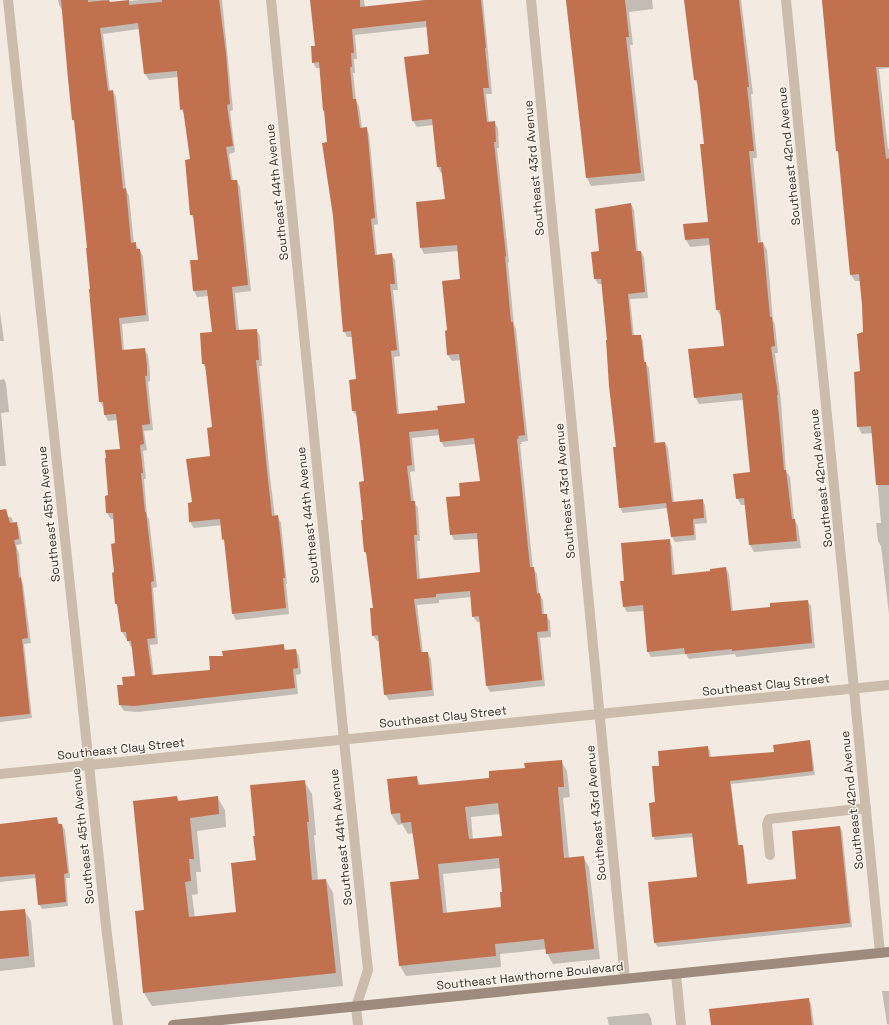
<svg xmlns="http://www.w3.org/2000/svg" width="889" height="1025" font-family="'Space Grotesk',sans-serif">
<rect width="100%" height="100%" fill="#f3ebe1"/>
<g fill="#0003" fill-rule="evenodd">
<path d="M58,0H105V1L110,3L140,0H222L233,110L230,111L235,152L229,154L233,181H237L240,187L251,291L235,293L239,331L256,330L260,336L262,366H259L270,477L275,517L277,516L281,523L287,584H286L289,614L236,620L233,614L226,544L223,539L222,525L194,528L190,522L193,503L211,457L214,428L207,370L203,364L214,333L209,296L197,297L194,291L199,261L195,220L191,215V160L185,115L181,109L178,77L149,80L145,74L139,29L103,34L110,92L113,91L116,97L126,190L129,196L134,244L135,243L143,256L149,321L122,324L124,351L144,349L148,355L150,372V381L148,382L153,430L144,431L147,450L143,451L146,479H144L147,516L149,519L157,587L153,588L158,644L150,645L154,676L211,671L224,657L283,646L287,651L296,650L299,656L301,674L296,675L298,694L138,712L124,711L120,705L124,685L136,677L133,647H131L127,638H126L122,632L119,608L116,604V544L114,519H111L107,513L110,496L121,450L118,420L108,421L105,415L104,408L100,402L88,249L76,124L73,120L63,11L59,5Z"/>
<path d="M311,0H364L365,7L421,2V0H483L492,94H486L489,123L494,122L498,128L499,148H497L509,262L508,263L514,325L516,329L528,441L521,442L522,444H520L533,568L537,574L539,594L543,600L544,615H546L550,621L551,637L540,638L545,686L490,692L487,686L481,622H477L473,616L472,597L439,600V603L417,605L423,653H427L431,659L434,696L389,700L385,694L380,641H377L373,635L374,609L367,556L365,552L364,521L365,482L357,417L353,411L351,381L357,380L352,337H347L344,331L326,114L324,110L320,68H316L313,62L316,46ZM427,27L430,55L405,58L413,121L417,127L433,125L438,167L441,173H443L446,200L421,248L424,254L458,251L461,280L448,331V355L452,361L461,360L466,404L439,411L399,415L394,357L400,356L393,290H398L395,260L391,254L377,255L374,225L378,224L369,134L366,128H362L359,106L356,100L353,73H355L354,59H357L355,35ZM440,435L441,441L444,447L476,444L481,482L462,497L451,534L454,540L478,539L481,573L420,580L417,541H420L418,508L414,502L410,472L415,471L412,438Z"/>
<path d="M566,0H652L653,9L629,12L633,45H630L645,181L591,186L587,178Z"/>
<path d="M685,0H741L753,94H751L757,158H753L761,243H763L767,250L773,320L775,325L778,353H775L781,402L786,471L790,477L794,519L798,526L801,548L754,552L750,545L746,505H741L737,498L751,473L743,400L699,404L695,397L725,346L721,317L717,310L710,245L690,247L686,240L709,222L705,145L699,86L695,80Z"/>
<path d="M822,0L889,1V68L879,69L888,149H889V614L881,546L878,541L876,523H881L873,433L862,434L858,427L864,333L861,281H855L851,275L839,154L837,151Z"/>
<path d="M631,204L634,210L638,252H641L644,257L648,298L630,299L634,336H640L643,341L645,363L649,368L656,444L665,443L668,448L674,503L702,500L705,505L707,523L695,524L696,540L675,542L672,537L668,508L623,513L620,507L617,448L602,284H598L595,279L592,252H600Z"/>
<path d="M0,312L4,341H0Z"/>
<path d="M4,379L6,383L9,412L1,413L6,466H0V380Z"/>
<path d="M11,517L14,523H16L19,528L22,544L16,545L19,554L21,579L23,584L31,643L24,644L32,718L0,722V518Z"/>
<path d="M669,540L672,546L675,576L711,572L726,568L729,574L733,612L771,608L807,601L811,606L815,648L736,657L735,654L689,659L686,654L651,657L648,652L644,611L627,612L624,607L625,581Z"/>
<path d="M809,741L811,745L815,775L731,784L739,846H742L744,850L748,885L797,880L840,827L842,831L852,927L658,947L655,943L649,883L698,878L694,837L655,840L653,836L660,766L707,747L710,751L711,758L775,753Z"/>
<path d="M561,761L567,771L570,797L563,798L569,858L583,857L589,867L600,959L553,964L547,953V949L500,954L501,967L406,976L400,966L420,880L414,833L408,834L402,824L398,825L391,814L388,780L416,777L421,786L491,779L526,769ZM500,814L503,837L473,840L471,817ZM501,868L503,893L502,908L447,913L443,874Z"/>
<path d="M304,781L312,794L316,835H314L318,880H326L333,893L343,986L152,1006L144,993L136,912L145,911L177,797L179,802L217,797L225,810L226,827L197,831L201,872H196L198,894L192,895L195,918L237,913L257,861Z"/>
<path d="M57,818L60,825H62L65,830L70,878H66L68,906L42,909L39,904L36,878L0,882V825Z"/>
<path d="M24,910L31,921L35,967L0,971V912Z"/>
<path d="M882,991H889V1025L887,1024Z"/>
<path d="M808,999L811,1004L814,1025H712Z"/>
<path d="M648,1013L651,1018L652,1025H609L607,1017Z"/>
</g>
<g fill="#c2714f" fill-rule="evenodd">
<path d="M61,0H88V2L109,0L110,2L129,0V5L162,2V0H219L226,53L230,104L227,105L233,146L226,147L231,180H237L248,285L232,287L236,330L257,329L259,360H256L267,470L272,516L278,515L285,578H283L286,608L232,614L224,539L222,540L220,519L189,522L188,503L192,502L186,459L210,456L207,428L212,427L205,364H202L200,333L212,332L207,290L193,291L190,260H198L193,215H190L185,160L190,159L183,109L180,110L177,71L144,74L138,23L100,28L108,91L113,90L123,189L126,188L131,243L136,242V249H140L146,315L119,318L122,350L145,348L147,366V376H145L150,424L142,425L144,444L140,445L143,473H141L145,512H146L154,581L151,582L155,638L147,639L152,675L210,670L209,656H223L222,651L284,644V650L296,649L298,668L293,669L295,688L134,706L119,705L117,685H123L122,677L135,676L131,641H127L126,632H121L117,604H115L112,573L114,572L111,544L115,543L113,513H106L105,496L108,495L105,458H106L105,450L120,449L116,414L104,415L103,402H99L89,289H90L86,248H87L74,120H72L67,68Z"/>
<path d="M310,0H360V7L426,0H481L486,48H485L489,88H483L487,122L495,121L496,142H494L506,256L505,257L511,322H513L525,435L518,436L519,438L517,439L530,567H534L537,594L540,593L542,614H547L548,631L537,632L542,680L486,686L479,616L472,617L470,591L436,594V597L414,599L421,652H428L432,690L384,695L378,635L372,636L370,608H373L366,552H364L361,520H363L359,482L364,481L356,411H352L349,380L356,379L351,331L343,332L333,216L322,143L327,142L324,110L323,111L319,62L312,63L311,46H315ZM426,21L429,54L404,57L412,121L432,119L437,167H441L445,199L416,202L420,248L457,245L460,279L442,281L447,330L445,331L447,355L459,354L465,403L437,406L438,410L397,414L391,351L397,350L390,284H395L392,253L375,255L371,219L375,218L367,127L360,128L356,99H353L350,67H352L351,53H354L352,29ZM438,429L440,442L474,438L480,481L459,483L460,496L446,497L450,535L477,533L480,572L417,579L414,535H417L415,501H411L407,466L412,465L409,432Z"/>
<path d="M566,0H625L629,37H626L641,173L586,178Z"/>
<path d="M684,0H739L749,87H747L754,151H749L758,243L763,242L770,317H772L775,346L771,347L778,395H777L784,470H786L792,519H795L797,541L749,545L744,498L736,499L733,474L750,472L742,393L694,398L688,349L724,346L720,310H716L709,238L685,240L683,224L708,222L700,144H704L697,80H694Z"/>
<path d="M822,0H889V67H876L886,159L889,158V485H876L871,426L857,427L854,372L860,371L857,334L863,332L862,305L859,274L850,275L838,151H836Z"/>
<path d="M631,203L636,251H641L645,292L628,294L632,335H641L644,362H646L654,443L665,442L672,502L703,499L704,518L693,519L694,535L671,537L666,503L619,508L613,447H616L609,386L606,340H607L601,279H594L591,252L599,251L595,209Z"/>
<path d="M6,509L10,523L17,522L19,539L14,540L16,548L19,578L21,577L28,638L22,639L30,714L0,717V510Z"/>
<path d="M670,539L672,575L710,571V569L726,567L731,611L770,607V603L808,600L812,643L732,651V649L685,654L684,648L647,652L643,605L623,607L620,581H624L621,543Z"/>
<path d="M810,740L813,771L730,781L738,845H743L747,884L796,879L792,831L840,826L850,923L654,943L648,882L697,877L692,833L652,837L649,803L655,802L652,766H659L658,751L708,746L709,757L774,752L773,745Z"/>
<path d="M562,760L564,787H558L564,858L584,856L594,949L546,954L544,939L495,944L496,956L399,966L390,882L419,879L411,822L401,823L400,813L391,814L387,779L417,776L418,785L489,778V771L525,768L524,763ZM498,803L502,836L469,839L465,807ZM499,858L502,892H500L501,907L443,913L438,864Z"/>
<path d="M305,780L309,822H307L312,880L326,879L336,973L143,993L135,911L144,910L133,801L177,796L178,801L218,796L219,814L190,818L194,859H189L191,881L185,882L189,917L236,912L231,863L256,860L253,836H255L250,785Z"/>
<path d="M57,817L58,824H62L68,873L64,874L66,902L38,905L35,874L0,877V824Z"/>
<path d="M25,909L29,956L0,959V911Z"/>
<path d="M809,998L812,1025H711L709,1009Z"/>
</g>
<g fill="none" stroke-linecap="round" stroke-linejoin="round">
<path stroke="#cbbcac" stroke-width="10" d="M770,855L767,824L769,819L866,808"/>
<g stroke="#cbbcac" stroke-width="10">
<path d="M8,0L106,926L118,1025"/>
<path d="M271,0L344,740L368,970L356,1007L358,1025"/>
<path d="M531,0L625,979"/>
<path d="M786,0L880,953"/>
<path d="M0,774L889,685"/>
<path d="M676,974L681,1025"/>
</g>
<path stroke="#9f8b7e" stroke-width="10" d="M173,1025L889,952"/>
</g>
<g text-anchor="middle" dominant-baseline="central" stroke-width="3" stroke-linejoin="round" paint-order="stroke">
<g font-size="12" fill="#39302b" stroke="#faf5ed">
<text transform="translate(789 156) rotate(-96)">Southeast 42nd Avenue</text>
<text transform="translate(534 168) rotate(-95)">Southeast 43rd Avenue</text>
<text transform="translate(277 192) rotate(-96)">Southeast 44th Avenue</text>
<text transform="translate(821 478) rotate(-96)">Southeast 42nd Avenue</text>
<text transform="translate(565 491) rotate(-95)">Southeast 43rd Avenue</text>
<text transform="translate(49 514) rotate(-96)">Southeast 45th Avenue</text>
<text transform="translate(308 515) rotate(-96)">Southeast 44th Avenue</text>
<text transform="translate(766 685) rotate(-6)">Southeast Clay Street</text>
<text transform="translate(443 717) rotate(-6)">Southeast Clay Street</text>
<text transform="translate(121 749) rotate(-6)">Southeast Clay Street</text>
<text transform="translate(852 800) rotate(-96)">Southeast 42nd Avenue</text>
<text transform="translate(596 813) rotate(-95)">Southeast 43rd Avenue</text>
<text transform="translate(83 836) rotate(-96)">Southeast 45th Avenue</text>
<text transform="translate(341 837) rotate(-96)">Southeast 44th Avenue</text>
<text transform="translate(530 976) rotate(-6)">Southeast Hawthorne Boulevard</text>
</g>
</g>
</svg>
